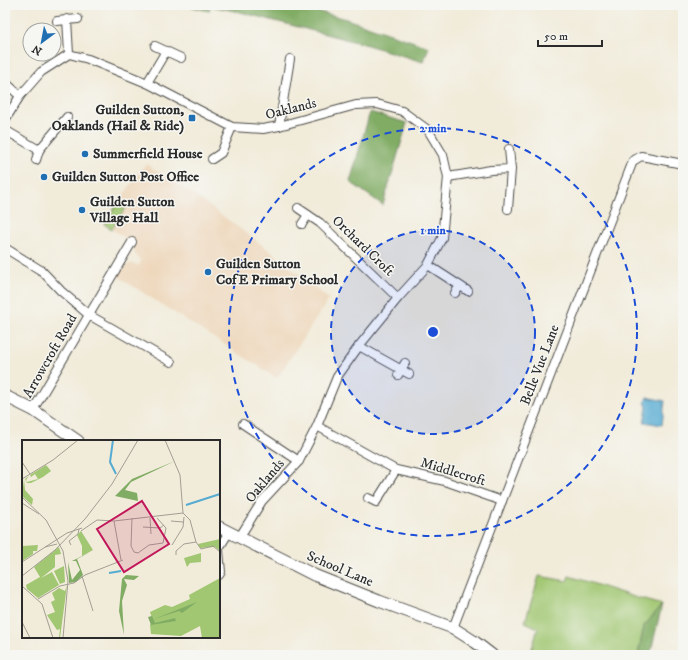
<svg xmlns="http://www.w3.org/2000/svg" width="688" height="660" font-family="'IM FELL DW Pica',serif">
<rect width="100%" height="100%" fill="#f6f6f2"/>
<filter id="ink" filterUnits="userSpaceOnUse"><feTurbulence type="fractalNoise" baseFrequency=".025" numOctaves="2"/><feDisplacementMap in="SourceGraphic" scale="8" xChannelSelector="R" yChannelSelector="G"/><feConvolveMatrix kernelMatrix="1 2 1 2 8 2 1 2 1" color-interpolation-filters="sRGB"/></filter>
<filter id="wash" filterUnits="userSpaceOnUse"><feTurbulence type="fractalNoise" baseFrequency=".012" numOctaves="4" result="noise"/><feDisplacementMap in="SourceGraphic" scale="16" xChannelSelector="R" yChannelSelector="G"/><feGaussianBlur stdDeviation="0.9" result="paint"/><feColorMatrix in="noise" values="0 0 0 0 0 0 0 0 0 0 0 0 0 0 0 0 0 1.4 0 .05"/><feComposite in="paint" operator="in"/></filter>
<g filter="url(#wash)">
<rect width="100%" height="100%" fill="#f1ebd9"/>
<path fill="#eed7bb" d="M146,164L201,200L274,254L329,299L277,378L117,276L123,267L130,264L139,265L141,261L135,254L134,244L112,229L127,206L119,201Z"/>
<g fill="#a1c772" stroke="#66794e">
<path d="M119,201L127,206L112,229L104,224Z"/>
<path d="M539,576L567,581L569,576C600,585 630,597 662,605L644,626L638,655H530L538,628L525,622Z"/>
</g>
<g fill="#80ac64" stroke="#566c48">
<path d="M185,5H300L308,9L343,18L429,47L423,62L364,44L240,12L210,6L209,11Z"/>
<path d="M370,112L407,123L383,205L350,182Z"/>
<path d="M662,605L650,655H638L644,626Z"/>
</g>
<path fill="#56abd2" stroke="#406b7e" d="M647,397L665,401L662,425L644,422L647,407L645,402Z"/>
</g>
<g filter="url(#ink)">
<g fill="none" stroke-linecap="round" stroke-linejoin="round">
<g stroke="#494845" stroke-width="10">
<g id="street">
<path d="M67,19L69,54"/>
<path d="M57,21L78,19"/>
<path d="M155,46L181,58"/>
<path d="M5,82L20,96"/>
<path d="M147,83L166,51"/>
<path d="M5,120L20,96L41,72L69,54L88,59L147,83L232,127L263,129L279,126L356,105L377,104L402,111L428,130L443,155L448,177L442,238L428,265L398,298L359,346L337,377L317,426L299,461L262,501L239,538"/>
<path d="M279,126L290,59"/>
<path d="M5,130L39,150L36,160"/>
<path d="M39,150L67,117"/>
<path d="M212,159L221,153L232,127"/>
<path d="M448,177L491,170L511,169L509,149"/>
<path d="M298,208L320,223L398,298"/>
<path d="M508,209L511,169"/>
<path d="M302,224L308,215"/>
<path d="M5,248L42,271L61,291L89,315L171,362"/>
<path d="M428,265L468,291"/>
<path d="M455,293L460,286"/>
<path d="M359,346L409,374"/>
<path d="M398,375L405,363"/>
<path d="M33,410L132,242"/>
<path d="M243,424L299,461"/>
<path d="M317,426L396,470L376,502L368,498"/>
<path d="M396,470L445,481L502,501"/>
<path d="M219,548L229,532"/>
<path d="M219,551L221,572L219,575"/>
<path d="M453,628L633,161L641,156L683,164"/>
</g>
</g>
<g stroke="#494845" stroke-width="13">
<g id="secondary">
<path d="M5,396L33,410L78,441"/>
<path d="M219,527L314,575L379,601L453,628L475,642L492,655"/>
</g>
</g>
<use href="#street" stroke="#fff" stroke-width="8"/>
<use href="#secondary" stroke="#fff" stroke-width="11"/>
</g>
</g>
<circle cx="433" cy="332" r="102" fill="#1d4ed8" fill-opacity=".12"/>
<g fill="none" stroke="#1d4ed8" stroke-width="2" stroke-dasharray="7 5">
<circle cx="433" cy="332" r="102"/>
<circle cx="433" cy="332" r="204"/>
</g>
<g fill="#1f6fb2" stroke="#f6f6f2" stroke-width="1.5">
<rect x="188" y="114" width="8" height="8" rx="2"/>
<circle cx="85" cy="154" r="4"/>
<circle cx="44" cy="177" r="4"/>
<circle cx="82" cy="210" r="4"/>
<circle cx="208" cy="272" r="4"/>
</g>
<g text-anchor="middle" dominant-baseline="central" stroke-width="3" stroke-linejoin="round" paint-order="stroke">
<g font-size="14" fill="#2b2b2b" stroke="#f6f6f2">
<text transform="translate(291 109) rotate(-14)">Oaklands</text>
<text transform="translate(363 246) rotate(44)">Orchard Croft</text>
<text transform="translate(50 356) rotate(-60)">Arrowcroft Road</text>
<text transform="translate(540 365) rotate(-69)">Belle Vue Lane</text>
<text transform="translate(453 472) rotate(17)">Middlecroft</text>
<text transform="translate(265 481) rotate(-50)">Oaklands</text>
<text transform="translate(340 569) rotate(23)">School Lane</text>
</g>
<g font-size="14" font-weight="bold" fill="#2b2b2b" stroke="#f6f6f2" text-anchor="start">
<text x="184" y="110" text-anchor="end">Guilden Sutton,<tspan x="184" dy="16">Oaklands (Hail &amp; Ride)</tspan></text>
<text x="93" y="154">Summerfield House</text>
<text x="52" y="177">Guilden Sutton Post Office</text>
<text x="90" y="202">Guilden Sutton<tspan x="90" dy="16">Village Hall</tspan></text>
<text x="216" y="264">Guilden Sutton<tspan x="216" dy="16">CofE Primary School</tspan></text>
</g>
</g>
<g transform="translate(22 440)">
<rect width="198" height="198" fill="#f1ebd9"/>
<path d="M24,25L29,31L21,37L9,43H5L3,39L7,36L4,40L5,42L16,39L13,34L9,37L8,35ZM2,39L3,50L11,59L10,65L0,56ZM59,91L71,110L60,116V106L55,95ZM198,99V111L193,107L178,108L176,104ZM16,105L15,111H11V114L0,121V106ZM37,107L39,114L33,115V127L19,138L30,132L37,145L16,158L5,149L4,145L18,137L12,127ZM179,113V122L168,123L165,127L162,118ZM42,126L43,142L38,144L32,131ZM198,138V198H180L178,186L159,196L129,194L128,185L131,181L128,172L143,165L150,167L168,159L167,155ZM45,145L38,198H37L38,189L35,190L25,175L33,172L29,162L33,160L30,153L37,148L43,151Z" fill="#a1c772"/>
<path d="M153,21L109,42L103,50L115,53L116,61L93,56L110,39ZM70,111L55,119L61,135L54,142L47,143L46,122L50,140L58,130L54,121H50ZM104,135L117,136L112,140L102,139L105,145L100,161L102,195L97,171L100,139ZM175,162L160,173L157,171L132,179ZM130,176L133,183L153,178L154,181L129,185L126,177Z" fill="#80ac64"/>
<path fill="none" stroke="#56abd2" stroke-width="2" d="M91,0L88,22L94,34M164,65L198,54M87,133L99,131"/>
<path fill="none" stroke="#a29e93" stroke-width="1" d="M143,0L158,35L161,73M0,22L8,34M0,39L31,20L56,0M0,57L24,80L41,111L46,141L41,198M0,63L17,74M161,73L168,80L174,102L179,109L191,106L198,112M110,78L109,106L112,112L116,113L127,105L141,103L144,88L135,78M128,78L129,94M92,81L99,120M149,81L161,82M121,87L138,88L142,85M59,91L75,80L92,81L161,73M49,105L47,101L56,94L57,89M150,105L161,87L162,77M23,107L35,104M154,115V111L162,104L174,102M0,122L45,93L60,88M0,136L33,110L63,79L90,44L116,0M60,136L71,171M0,146L20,164L31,198M16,159L38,146L52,143L63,135L101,120M0,182L8,198"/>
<path fill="#c2185b" fill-opacity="0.15" stroke="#c2185b" stroke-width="2" d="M120,61L147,104L102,132L75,89Z"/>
<rect width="198" height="198" fill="none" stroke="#2b2b2b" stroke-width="2"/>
</g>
<circle cx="433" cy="332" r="6" fill="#1d4ed8" stroke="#f6f6f2" stroke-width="2"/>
<g font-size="12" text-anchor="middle" font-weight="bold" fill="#1d4ed8" stroke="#f6f6f2" stroke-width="3" stroke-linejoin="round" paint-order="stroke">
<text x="433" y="132">2 min</text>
<text x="433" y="234">1 min</text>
</g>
<rect width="688" height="660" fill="none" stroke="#f6f6f2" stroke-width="20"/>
<g transform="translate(42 42) rotate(212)"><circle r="19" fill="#f6f6f2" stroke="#a5a5a2"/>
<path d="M0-3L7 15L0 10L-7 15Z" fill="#1f6fb2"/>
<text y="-6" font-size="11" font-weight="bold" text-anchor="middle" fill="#2b2b2b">N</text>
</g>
<path d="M538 40v6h64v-6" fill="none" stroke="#2b2b2b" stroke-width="2"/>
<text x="544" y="40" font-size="12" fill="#2b2b2b" stroke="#f6f6f2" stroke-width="3" paint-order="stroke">50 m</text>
</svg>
